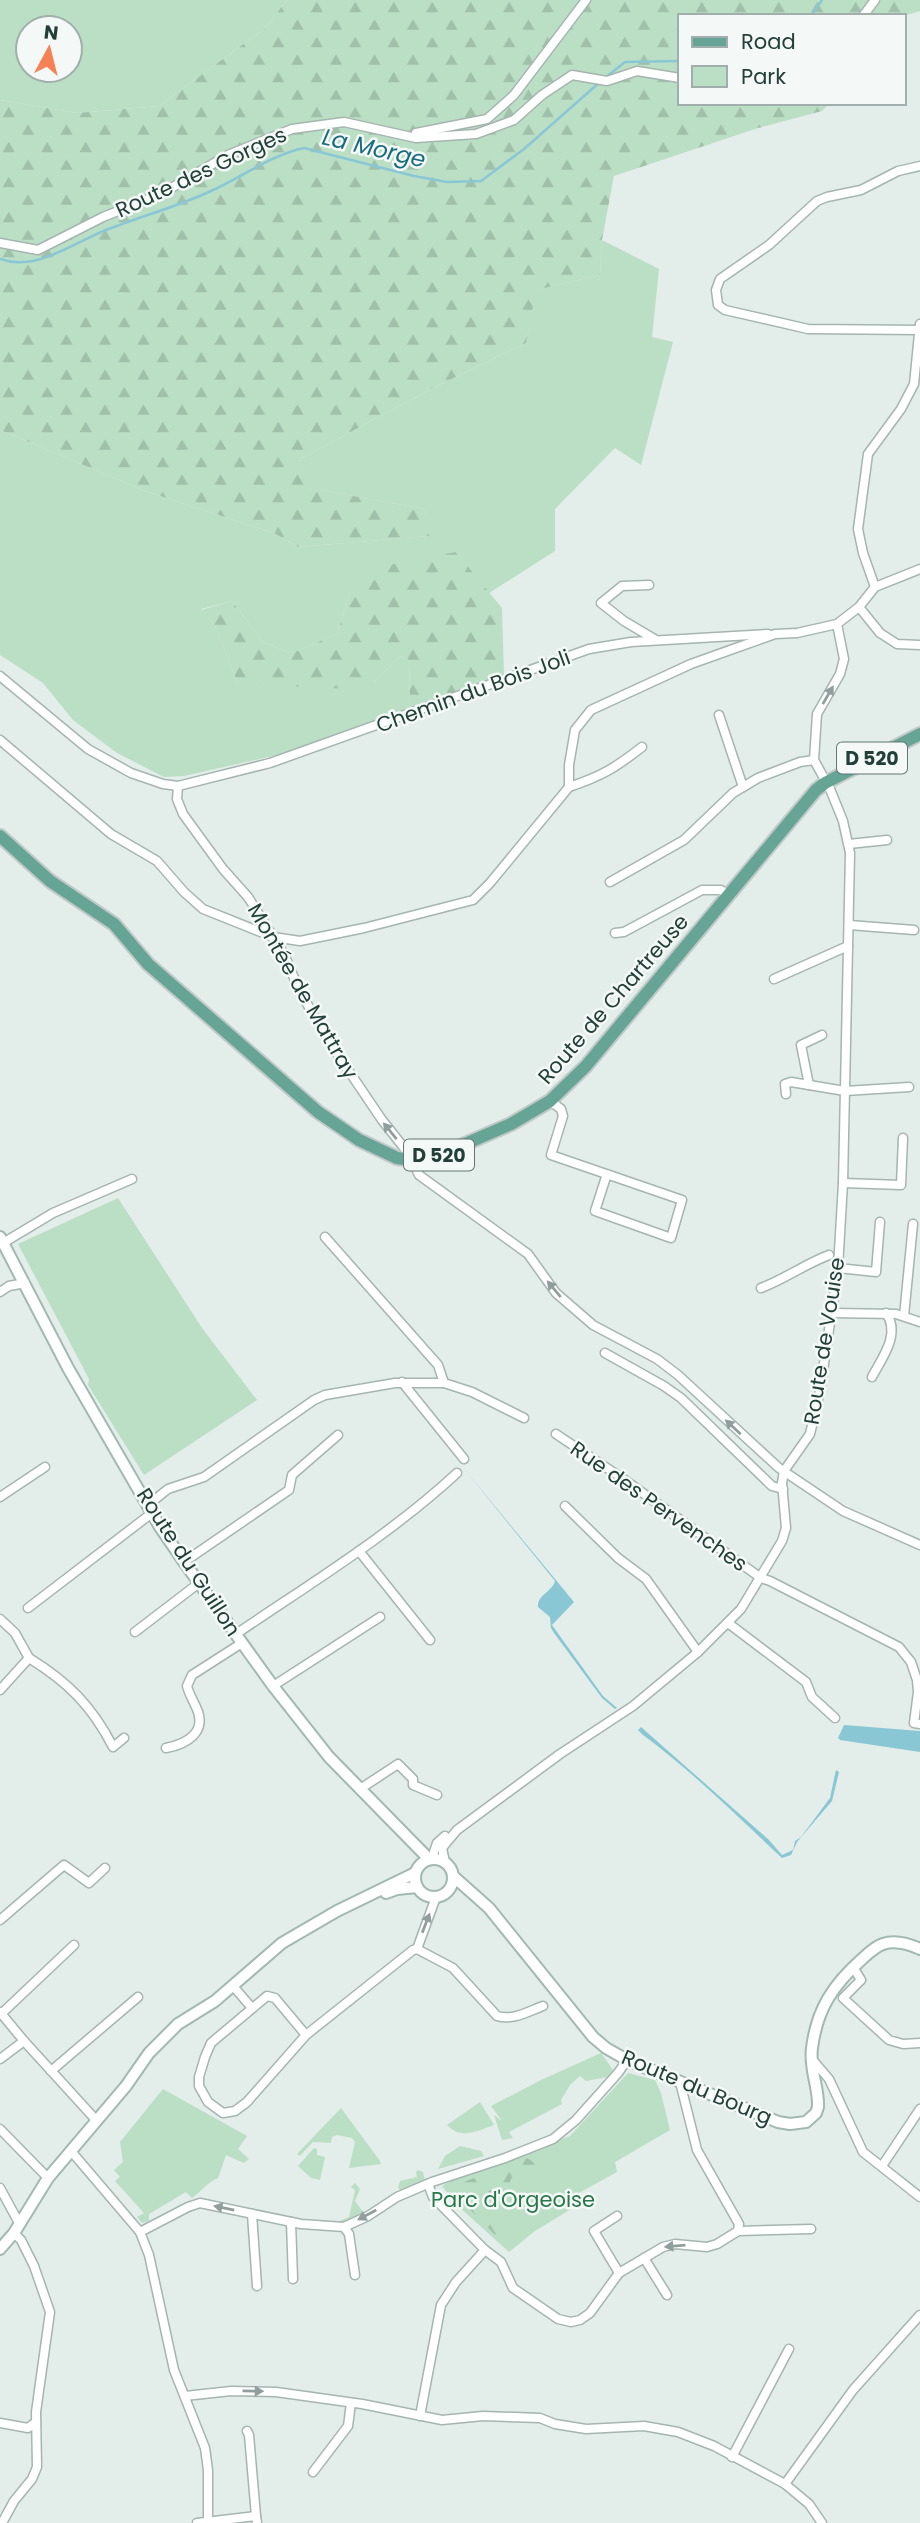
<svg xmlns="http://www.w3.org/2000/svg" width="920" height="2523" font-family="Poppins,sans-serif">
<defs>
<pattern id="forest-firs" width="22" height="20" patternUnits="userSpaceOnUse" patternTransform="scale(1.75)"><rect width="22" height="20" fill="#bbdfc5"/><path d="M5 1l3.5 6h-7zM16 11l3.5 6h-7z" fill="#a0c0aa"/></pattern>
</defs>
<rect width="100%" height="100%" fill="#e3ede9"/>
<g fill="#bbdfc5" fill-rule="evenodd">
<path d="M0,0H287L264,29L159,106L77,113L0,100ZM28,28H70V70H28Z"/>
<path d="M602,240L659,269L652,337L673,342L641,465L615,448L555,509V551L489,593L456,552L350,592L337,634L292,653L263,642L232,601L201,609L216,628L238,684L374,682L401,656L409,660L410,707L286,753L184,776L164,777L117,753L73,720L43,683L0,655V430L148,492L274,533L298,547L428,536L425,509L308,488L300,459L435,387L526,343L535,290L600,275Z"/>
<path d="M118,1198L202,1328L257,1400L144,1475L88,1385L89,1379L18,1244Z"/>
<path d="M601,2053L613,2070L608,2077L586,2081L580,2076L570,2085L561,2100L562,2104L509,2132L513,2138L502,2140L494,2115L502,2121L491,2106L541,2080Z"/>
<path d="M628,2073L655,2080L661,2093L670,2130L615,2162L617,2172L566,2200L571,2209L535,2231L509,2252L458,2206L442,2186L458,2177L570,2136Z"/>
<path d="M163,2089L247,2136L238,2149L249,2159L244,2163L226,2155L218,2178C206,2183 202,2191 192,2198L186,2192L149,2214V2221L142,2223L137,2217L144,2213L115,2181L120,2177L114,2170L123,2162L120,2142Z"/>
<path d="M480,2102L494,2125C477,2131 461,2140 447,2125Z"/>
<path d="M341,2108L380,2161L381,2164L349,2168L355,2142L352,2138L337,2135L332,2137L331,2143L313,2142L300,2156L297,2154Z"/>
<path d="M460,2146L481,2151L484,2156L438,2169L445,2156Z"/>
<path d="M314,2148L317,2149V2155L325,2157L320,2180L311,2178L298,2166Z"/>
<path d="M418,2170L423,2172L425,2181L402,2191L398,2188L400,2181L417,2177L416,2172Z"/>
<path d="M355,2183L360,2189L355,2201L363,2212L347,2222L333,2224L349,2217L355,2190L351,2187Z"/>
</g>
<g fill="url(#forest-firs)">
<path d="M287,0H920V11L903,16H680V103H830L822,111L758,128L614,176L602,240L600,275L536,290L526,343L435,387L300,459L309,488L425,509L429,536L298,547L274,533L148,492L0,430V100L77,113L159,106L264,29Z"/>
<path d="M456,552L502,608L504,675L410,707L409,660L401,656L374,682L352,689L238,684L216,628L201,610L232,601L263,642L292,653L337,634L350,592L362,570Z"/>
<path d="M527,2158L538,2165L532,2178L512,2177L506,2190L514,2205L491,2200L481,2204L513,2231L499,2239L458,2197L461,2183Z"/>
</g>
<g fill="#89c7d4">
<path d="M465,1470L574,1602L552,1625L603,1696L617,1708L615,1709L602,1698L554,1633L551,1628L550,1617L538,1607C537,1595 552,1592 555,1581Z"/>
<path d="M844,1725L920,1731V1752L840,1740L838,1738Z"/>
<path d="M641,1727L769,1840L782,1855L793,1850L795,1841L801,1837L830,1798L836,1770L839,1772L832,1801L797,1842L791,1855L782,1858C737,1816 693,1772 643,1735L638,1730Z"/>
</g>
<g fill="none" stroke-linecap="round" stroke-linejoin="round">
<g stroke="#89c7d4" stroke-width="2.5">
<path d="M811,16L822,0"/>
<path d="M605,78L625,62L680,61"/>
<path d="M0,259C36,272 73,243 106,230C141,216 177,207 211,191C242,177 271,155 304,148L414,176L447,182L481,181L524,149L600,82"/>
</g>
<g stroke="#a5b5b0" stroke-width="11">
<g id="street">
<path d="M863,16L875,0"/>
<path d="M416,133L487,119L514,95L586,0"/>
<path d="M0,243L38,250L103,217L161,194L228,155L292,129L344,122L416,138L476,134L514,120L542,95L572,75L607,81L637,71L680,78"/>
<path d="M920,330L808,329L725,310L718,305L716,290L720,279L769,245L817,201L827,197L861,190L898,171L920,166"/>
<path d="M649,585L622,586L601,603L624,621L656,640"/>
<path d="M875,587L863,553L858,529L868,454L901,409L914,384L920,324"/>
<path d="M859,607L880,633L897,644L920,645"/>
<path d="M0,676L88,749L131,773L163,784L178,786L270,763L589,649L631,642L768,634"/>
<path d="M719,715L743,787"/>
<path d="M0,740L111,834L157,861L184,892L203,909L273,937L300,941L364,928L473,900L490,883L569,787V765L575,730L591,710L691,664L775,634L797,633L837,624L859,607L875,587L920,569"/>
<path d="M178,786L177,799L183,814L223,869L248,897L285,956L299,990L330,1043L382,1120L409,1154L419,1175L528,1254L556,1293L593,1325L657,1359L678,1375L779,1468L843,1511L920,1545"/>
<path d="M569,787C602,776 615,768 642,747"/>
<path d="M849,844L887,840"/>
<path d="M610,882L684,840L733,793L758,778L800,762L814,760"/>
<path d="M849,925L914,930"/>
<path d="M615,933L624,932L702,890H721L729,896"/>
<path d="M774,979L848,946"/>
<path d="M809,1085L801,1045L822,1035"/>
<path d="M786,1094L785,1084L791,1082L845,1091L909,1087"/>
<path d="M550,1101L561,1109L563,1116L551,1155L682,1200L671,1238L595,1211L607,1174"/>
<path d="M843,1183L901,1185L903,1138"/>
<path d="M325,1237L438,1365L444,1383"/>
<path d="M3,1243L53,1213L132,1179"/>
<path d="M838,1268L876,1272L880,1222"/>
<path d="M761,1288C785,1279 805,1264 829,1255"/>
<path d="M0,1292L9,1286L25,1283"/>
<path d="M833,1313L896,1314L920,1322"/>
<path d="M904,1316L913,1224"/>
<path d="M605,1353L664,1386L681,1398L772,1486L783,1489"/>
<path d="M872,1377C882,1358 901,1334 886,1313"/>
<path d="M402,1382L464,1459"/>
<path d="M556,1434L622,1478L761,1578L770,1581L899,1647L911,1662L917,1680L918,1692L914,1723L920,1724"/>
<path d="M0,1497L45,1467"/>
<path d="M148,1505L168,1489L204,1477L314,1400L325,1395L395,1383H444L472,1392L524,1418"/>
<path d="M565,1506L618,1558L646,1579L698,1652"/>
<path d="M359,1551L430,1640"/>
<path d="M184,1562L289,1490L292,1475L338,1435"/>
<path d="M28,1608L152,1513"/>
<path d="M0,1619L15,1633L29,1658L0,1690"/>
<path d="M728,1623L806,1682L812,1697L835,1718"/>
<path d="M135,1632L199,1583"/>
<path d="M236,1634C311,1583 390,1535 457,1473"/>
<path d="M29,1658C68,1682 92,1706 113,1747L124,1738"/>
<path d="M273,1686L380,1617"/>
<path d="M166,1748C187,1744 208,1732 196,1707C193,1700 189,1694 187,1686L192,1675L242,1643"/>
<path d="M360,1789L398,1764L413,1779V1785L437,1795"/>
<path d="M432,1858L437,1843L445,1836"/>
<path d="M445,1862L442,1848L457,1830L560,1754L633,1706L698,1652L741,1609L782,1541L786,1528L782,1483L784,1471L810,1434L820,1391L838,1268L843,1183L850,853L843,821L830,789L814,760L817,714L840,674L844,659L837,624"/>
<path d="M0,1920L64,1865L89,1883L105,1868"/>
<path d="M417,1949L436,1897"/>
<path d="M853,1967L861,1980L843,1998L889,2040L903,2044L920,2043"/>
<path d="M233,1986L252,2008"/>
<path d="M0,2012L24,2041L96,2120"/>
<path d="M1,2014L74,1945"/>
<path d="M306,2035L275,1998L267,1996L211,2043L205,2057L199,2077V2086L208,2102L223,2113L235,2111L247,2102L306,2035L413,1950L417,1949L453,1968L497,2016C513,2021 529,2011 543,2006"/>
<path d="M811,2058L829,2079L863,2152L920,2197"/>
<path d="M0,2059L24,2041"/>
<path d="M51,2071L138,1997"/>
<path d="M680,2082L697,2150L739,2224L738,2231"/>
<path d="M0,2129L48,2178"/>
<path d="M71,2151L140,2232L149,2255L174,2370L205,2448L208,2470V2523"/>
<path d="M882,2166L920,2109"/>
<path d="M428,2184L433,2197L485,2250L501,2262L513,2288L558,2319L571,2322L580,2320L590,2313L619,2273L663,2247L675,2244L707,2247L717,2244L738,2231L811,2229"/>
<path d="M0,2188L19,2223"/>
<path d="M252,2214L257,2286"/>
<path d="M617,2216L594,2231L619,2273"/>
<path d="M291,2222L293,2279"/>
<path d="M344,2227L349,2234L355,2275"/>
<path d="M140,2232L188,2207L200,2203L301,2224L344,2227L368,2216L397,2197L432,2182L505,2158L553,2139L576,2120L618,2073L627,2060"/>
<path d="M644,2258L667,2295"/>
<path d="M185,2396L231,2391L276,2392L362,2404L442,2420L483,2416L540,2418L555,2424L586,2429L644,2426L678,2432L714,2446L785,2484L809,2504L822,2523"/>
<path d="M420,2416L441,2305L456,2282L485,2250"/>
<path d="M0,2423L28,2428L36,2422"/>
<path d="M247,2431L249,2435L256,2516"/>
<path d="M732,2457L789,2349"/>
<path d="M313,2472L348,2426L351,2403"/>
<path d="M785,2484L853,2390L920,2315"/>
<path d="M2,2523L14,2501L32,2479L37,2467L36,2412L50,2312L34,2266L21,2240L14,2233"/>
<path d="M197,2523L256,2516L257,2523"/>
</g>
</g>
<g stroke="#a1b9b1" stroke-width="14">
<g id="secondary">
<path d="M0,1237L68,1368L160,1527L184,1562L273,1686L329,1757L429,1859"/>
<circle cx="434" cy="1878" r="19"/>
<path d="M453,1876L489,1908L593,2037L606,2048L627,2060L778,2122L790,2124L806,2122L816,2113L818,2107C819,2087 809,2069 812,2048C817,2009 833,1985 861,1960C868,1954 874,1947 883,1944C895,1940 909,1944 920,1949"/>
<path d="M386,1893L397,1889L417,1887"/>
<path d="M0,2249L14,2233L48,2178L126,2086L149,2053L178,2024L215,2001L282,1943L337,1911L415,1873"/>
</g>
</g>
<g stroke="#c1c9c7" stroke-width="16">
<path id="primary" d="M0,836L50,881L114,924L148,964L318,1112L359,1140L397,1158L412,1160L435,1157L511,1124L550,1101L586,1066L816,790L825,783L920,734"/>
</g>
<use href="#street" stroke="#fff" stroke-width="8"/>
<use href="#secondary" stroke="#fff" stroke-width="10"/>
<use href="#primary" stroke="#66a495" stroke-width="12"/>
</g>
<defs><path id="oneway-solid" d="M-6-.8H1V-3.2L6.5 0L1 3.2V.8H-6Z" transform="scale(1.75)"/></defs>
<g fill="#909f9c">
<use href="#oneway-solid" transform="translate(828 695) rotate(-60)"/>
<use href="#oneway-solid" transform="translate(390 1131) rotate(-129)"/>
<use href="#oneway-solid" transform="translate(554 1289) rotate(-130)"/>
<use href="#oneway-solid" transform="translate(733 1427) rotate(-137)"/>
<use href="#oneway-solid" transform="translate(426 1923) rotate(-69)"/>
<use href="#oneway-solid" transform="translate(224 2208) rotate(-168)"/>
<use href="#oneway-solid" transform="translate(367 2215) rotate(152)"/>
<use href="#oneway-solid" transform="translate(675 2246) rotate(175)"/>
<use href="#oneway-solid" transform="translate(253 2391) rotate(1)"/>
</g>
<g text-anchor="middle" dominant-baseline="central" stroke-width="5" stroke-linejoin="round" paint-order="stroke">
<g fill="#f4f9f7" stroke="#617771" stroke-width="2">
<rect x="837" y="742.5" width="70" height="31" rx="5"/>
<rect x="404" y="1139.5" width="70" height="31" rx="5"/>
</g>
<g font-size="19" font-weight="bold" fill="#223f38">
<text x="872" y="758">D 520</text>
<text x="439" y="1155">D 520</text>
</g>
<g font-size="21" fill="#223f38" stroke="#f4f9f7">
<text transform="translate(201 172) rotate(-25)">Route des Gorges</text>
<text transform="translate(473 691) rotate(-20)">Chemin du Bois Joli</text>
<text transform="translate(303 991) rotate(60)">Montée de Mattray</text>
<text transform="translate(613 999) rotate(-49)">Route de Chartreuse</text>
<text transform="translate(824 1341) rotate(-81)">Route de Vouise</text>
<text transform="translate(659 1506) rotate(35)">Rue des Pervenches</text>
<text transform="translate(189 1562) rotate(57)">Route du Guillon</text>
<text transform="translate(697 2087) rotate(23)">Route du Bourg</text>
</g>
<g font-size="21" fill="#2a784a" stroke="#f4f9f7">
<text x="513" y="2199">Parc d'Orgeoise</text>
</g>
<g font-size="23" font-style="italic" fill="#196b7e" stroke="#f4f9f7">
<text transform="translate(374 148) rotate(13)">La Morge</text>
</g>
</g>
<rect x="678" y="14" width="228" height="91" fill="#f4f9f7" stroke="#a0afab" stroke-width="2"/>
<rect x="692" y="37" width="35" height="10" fill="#66a495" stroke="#a0afab" stroke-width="2"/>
<text x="741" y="49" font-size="21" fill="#223f38">Road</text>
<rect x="692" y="66" width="35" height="21" fill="#bbdfc5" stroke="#a0afab" stroke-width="2"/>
<text x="741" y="84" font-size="21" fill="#223f38">Park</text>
<g transform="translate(49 49) rotate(7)"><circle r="33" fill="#f4f9f7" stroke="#a0afab" stroke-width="2"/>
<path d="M0-5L12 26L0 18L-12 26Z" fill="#f78157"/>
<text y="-10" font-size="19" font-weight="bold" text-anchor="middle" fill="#223f38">N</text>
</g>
</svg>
